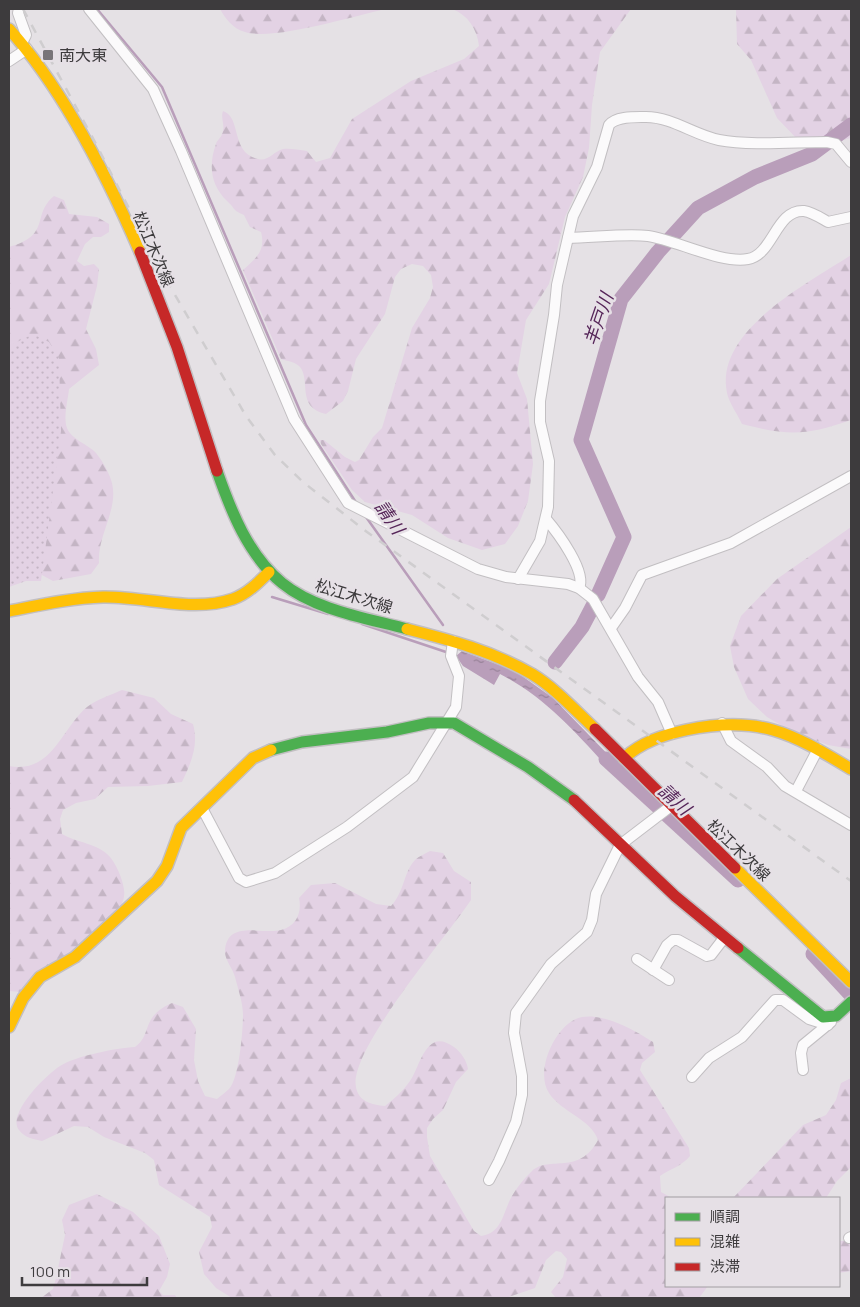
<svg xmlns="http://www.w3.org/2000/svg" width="860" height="1307" font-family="Manrope,'Noto Sans JP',sans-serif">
<defs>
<pattern id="forest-firs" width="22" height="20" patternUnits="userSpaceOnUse" patternTransform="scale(1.25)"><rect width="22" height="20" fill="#e3d2e4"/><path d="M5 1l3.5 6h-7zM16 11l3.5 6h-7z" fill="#c4b5c4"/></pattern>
<pattern id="park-dots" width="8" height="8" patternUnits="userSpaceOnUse" patternTransform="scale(1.25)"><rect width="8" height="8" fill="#e3d2e4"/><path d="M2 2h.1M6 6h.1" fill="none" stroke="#c4b5c4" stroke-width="1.8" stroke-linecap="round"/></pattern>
<pattern id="water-ripples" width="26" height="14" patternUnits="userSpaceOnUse" patternTransform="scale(1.25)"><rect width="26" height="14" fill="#b99eba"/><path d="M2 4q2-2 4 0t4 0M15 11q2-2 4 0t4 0" fill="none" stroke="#988298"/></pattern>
</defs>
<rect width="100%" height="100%" fill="#e5e1e5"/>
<g fill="url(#forest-firs)">
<path d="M220,9H386C353,16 274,41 245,32C233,29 225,18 220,9Z"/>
<path d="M452,9H631L600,52L592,105L589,148L583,177L565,217L549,284L526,320L517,373L527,399L533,464L528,501L518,526L505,544L482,550L448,538L412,515L365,502L352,490L321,444L320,440H324L345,457L355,462L359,460L373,437L382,428L412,328L430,298L433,287L431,275L423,266L412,264L401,269L395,277L385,314L356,359L348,391L343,401L326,414C295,407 312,379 299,366C295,362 287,361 281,359L243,270C256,258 266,251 261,232L250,227L244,215C232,210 236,209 227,201C211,185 208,166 216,144C217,140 221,138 222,134C226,126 220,118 223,111C242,117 230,153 258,159C268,162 274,151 283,149C290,148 299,150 307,151L316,162L330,158L352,119L411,81L464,59L479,46C477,29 468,15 452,9Z"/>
<path d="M736,9H851V138L829,143L798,140L777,118L751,60L737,44Z"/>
<path d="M54,196L64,200L69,214L97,217L109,224V232L101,237H93L85,244L77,261L84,266L94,264L99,269L97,286L86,329L96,349L99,365L69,389C68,400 63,417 67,428C72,440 88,444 96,453C101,459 107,469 110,477C122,506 97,533 99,563L91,574L53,581L40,574L9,367V247C52,235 31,215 54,196Z"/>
<path d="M851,255V420C805,436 789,436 742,424C738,415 729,403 727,393C714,330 809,283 851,255Z"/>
<path d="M851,527V749L828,745L793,732L767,717L748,699L734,667L730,646L741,616L777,579Z"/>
<path d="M122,690L154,698L171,714L193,724C199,745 191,763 182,782L148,786L108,787L95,799L76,803L63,810L60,819L62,834C77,843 98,843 110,857C117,865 126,886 124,896C122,924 44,975 21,992L9,991V766C52,774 61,729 87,707C97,699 111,695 122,690Z"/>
<path d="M430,851L443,853L454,871L471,882V900C448,935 348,1051 356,1087C358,1101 372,1105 385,1106C394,1099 403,1091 410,1081C420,1067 426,1026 454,1047C461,1052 467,1061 468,1069L456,1082L443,1110L433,1119L427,1128V1137L430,1156L474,1231L481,1236C503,1233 503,1211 512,1196C517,1187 525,1178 532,1171C549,1155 579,1176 598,1140C591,1119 561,1112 549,1093C534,1071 556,1022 582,1017C604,1013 635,1030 653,1042L655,1052L642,1063L640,1070L689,1148L690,1156C682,1166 670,1169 660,1176L661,1192L672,1198H666V1286H708L699,1298H556L551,1292L563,1277L567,1259L561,1252L556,1251L546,1260L535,1288L506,1298H232L216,1288L204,1274L199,1252L212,1227L210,1217L159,1185L154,1160L145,1153L104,1137L88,1127L74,1126L42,1141C33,1139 25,1138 19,1130C6,1114 47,1074 60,1066C76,1056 116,1048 135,1047C153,1034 140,1017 172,1003L183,1007L196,1029L194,1060L198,1081L205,1096L217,1099C220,1096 225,1093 229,1089C239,1079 243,1030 243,1015C243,1003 238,989 235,977C233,969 225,960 225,952C226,919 263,935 281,930C297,926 302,912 299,898L311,885L335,883L376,904L391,906C405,891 403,873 415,860C419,856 425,854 430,851Z"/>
<path d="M851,1078V1167L837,1181L826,1198H733L803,1125L826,1115L836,1100L841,1083Z"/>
<path d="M97,1194L133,1212L159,1236L170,1264L167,1277L159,1291L163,1295H175L177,1298H41L53,1289L56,1278L65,1235L62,1220L69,1205Z"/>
<path d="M839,1241H851V1271L839,1273Z"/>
</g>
<path fill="url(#park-dots)" d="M33,334L49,342L59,358L61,431L41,581H26L9,587V346Z"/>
<path fill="url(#water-ripples)" d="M462,651L515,671L553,698L623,770L616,777C581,738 547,698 500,674L494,685L463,666L456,656Z"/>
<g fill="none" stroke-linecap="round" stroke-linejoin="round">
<g stroke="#b99eba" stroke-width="2.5">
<path d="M97,9L162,87L306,425L357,504"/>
<path d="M366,517L443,625"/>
<path d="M272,597L328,614"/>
<path d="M362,624L446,652"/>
</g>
<g stroke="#b99eba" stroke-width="15">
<path d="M598,595L624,537L581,440L621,299L658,252L698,208L755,177L812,154L851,125"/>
<path d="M555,662L582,627L594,604"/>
<path d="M606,759L738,880"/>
<path d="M813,954L851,995"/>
</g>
<g stroke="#c2bfc2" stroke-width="12">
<g id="street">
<path d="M19,9L18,13L26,35L22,43"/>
<path d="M89,9L153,89L181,151L294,419L348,503L478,569L506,577L568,584L579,588L593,599L638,677L658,702L672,734"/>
<path d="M9,61L27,49"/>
<path d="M568,238C591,238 626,233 648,236C676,240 721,264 748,259C773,255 776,209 804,211C812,212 821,218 828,222L851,217"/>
<path d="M546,519C558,533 587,572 579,588"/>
<path d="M518,579L540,541L548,507L549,461L540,422V401L554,315L557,285L573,216L597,167L609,125C616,116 635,117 646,117C672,117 694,135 719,140C750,146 795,142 827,142L836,144L851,162"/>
<path d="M611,628L625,608L642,575L731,543L851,476"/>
<path d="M722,723L731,741L767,767L785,786L851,825"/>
<path d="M796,791L818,749"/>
<path d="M202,808L239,878L246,882L275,873L347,827L413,777L456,707L459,676L451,656L453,641"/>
<path d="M637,959L669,980"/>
<path d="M653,970L667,945L673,940H678L707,956L711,955L724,938"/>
<path d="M803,1070L801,1053L803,1045L831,1022"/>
<path d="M692,1077L709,1058L742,1037L775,1000H783L809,1019L828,1025"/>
<path d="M489,1180L499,1161L516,1122L522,1095V1076L514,1033L516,1013L551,964L587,932L592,920L596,894L620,845L671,806"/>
<path d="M849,1238L851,1237"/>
</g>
</g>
<g stroke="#c2bfc2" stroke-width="14">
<g id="fast">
<path d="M217,471C231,511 248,555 282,583C315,610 366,618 407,629"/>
<path d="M271,750L302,742L387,732L429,723H454L528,767L574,800"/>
<path d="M738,948L823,1017L836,1016L851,1002"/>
</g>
</g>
<g stroke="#c2bfc2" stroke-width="14">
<g id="slow">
<path d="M9,29C63,89 108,178 140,252"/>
<path d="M9,611C40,605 72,598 103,597C145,596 192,613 233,599C247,594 258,583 269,572"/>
<path d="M407,629C450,640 492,651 532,674C555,688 575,710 595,729"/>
<path d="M624,758C642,742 663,735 686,730C759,715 790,732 851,769"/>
<path d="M735,868L851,982"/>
<path d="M9,1027L23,998L40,977L75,957L157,881L167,866L181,828L253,758L271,750"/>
</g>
</g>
<g stroke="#c2bfc2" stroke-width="14">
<g id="jam">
<path d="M140,252L177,347L217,471"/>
<path d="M595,729L735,868"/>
<path d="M574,800L675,896L738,948"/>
</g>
</g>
<use href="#street" stroke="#fbfafb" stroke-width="10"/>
<use href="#fast" stroke="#4caf50" stroke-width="11"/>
<use href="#slow" stroke="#ffc107" stroke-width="11"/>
<use href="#jam" stroke="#c62828" stroke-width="11"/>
<path stroke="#cfcdcf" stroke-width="2.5" stroke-dasharray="9 9" stroke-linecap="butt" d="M23,9L96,144L161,271L246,416L275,455L303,482L367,532L851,881"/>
</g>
<rect fill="#787578" stroke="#e6e0e6" stroke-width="2" x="42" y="49" width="12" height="12" rx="2.5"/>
<g text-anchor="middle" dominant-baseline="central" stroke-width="5" stroke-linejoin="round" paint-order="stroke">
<g font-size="16" fill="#3d3b3d" stroke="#e6e0e6" text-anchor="start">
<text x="59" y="55">南大東</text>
</g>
<g font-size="16" fill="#3d3b3d" stroke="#e6e0e6">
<text transform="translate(154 249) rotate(67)">松江木次線</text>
<text transform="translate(354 596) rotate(17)">松江木次線</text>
<text transform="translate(739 850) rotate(44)">松江木次線</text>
</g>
<g font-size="18" font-style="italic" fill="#562659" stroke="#e6e0e6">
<text transform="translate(598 319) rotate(-71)">羊戸川</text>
<text transform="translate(390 517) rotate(55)">請川</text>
<text transform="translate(675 799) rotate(42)">請川</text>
</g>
</g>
<rect width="860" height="1307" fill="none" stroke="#3d3b3d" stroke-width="20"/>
<rect x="665" y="1197" width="175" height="90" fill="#e6e0e6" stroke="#a29ea2"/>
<rect x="675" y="1213" width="25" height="8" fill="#4caf50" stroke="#a29ea2"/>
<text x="710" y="1222" font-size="15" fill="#3d3b3d">順調</text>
<rect x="675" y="1238" width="25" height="8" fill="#ffc107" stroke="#a29ea2"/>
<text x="710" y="1247" font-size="15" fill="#3d3b3d">混雑</text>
<rect x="675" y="1263" width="25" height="8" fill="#c62828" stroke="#a29ea2"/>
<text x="710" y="1272" font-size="15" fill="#3d3b3d">渋滞</text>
<path d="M22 1277v8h125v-8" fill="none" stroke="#3d3b3d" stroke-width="2.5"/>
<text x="30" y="1277" font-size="15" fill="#3d3b3d" stroke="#e6e0e6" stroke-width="4" paint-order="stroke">100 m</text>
</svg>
